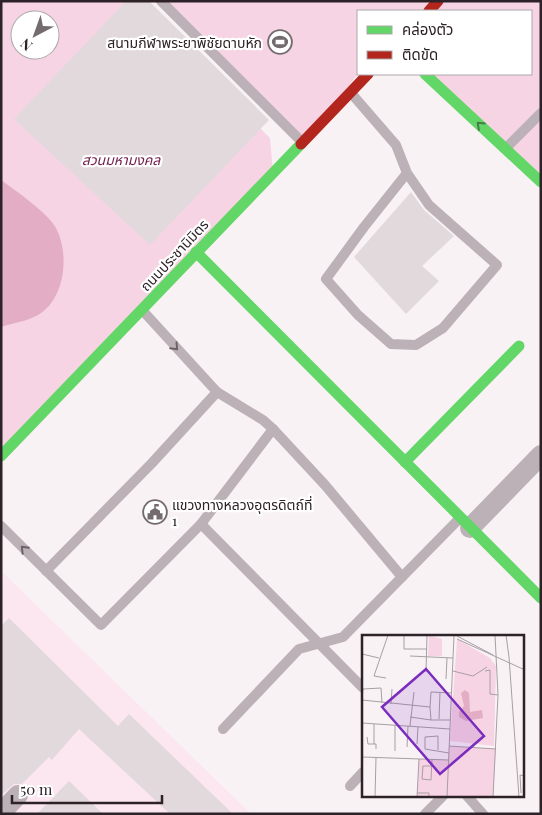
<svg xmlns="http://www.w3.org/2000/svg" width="542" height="815" font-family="'Playfair Display','Noto Sans Thai',serif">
<rect width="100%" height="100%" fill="#f9f2f5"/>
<path fill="#fce7f0" d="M1,571L251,814H1Z"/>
<g fill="#f7d4e3" fill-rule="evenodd">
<path d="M1,1H131L270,138L273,172L1,455ZM20,20H50V50H20Z"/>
<path d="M161,1H541V182L425,74H531V11H358V74L303,142Z"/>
</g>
<path fill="#e2adc5" d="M1,180C16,191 47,212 56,228C70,254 65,300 38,315C28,321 13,323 1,327Z"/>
<g fill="#e2d9dd">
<path d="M126,1H149L269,120L150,245L14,119Z"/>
<path d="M411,192L424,210L454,236L422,266L439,281L406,314L354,257Z"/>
<path d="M9,618L118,726L129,714L233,814H170L79,729L52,760L49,757L22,784H14L1,795V626Z"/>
<path d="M69,781L103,814H37Z"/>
</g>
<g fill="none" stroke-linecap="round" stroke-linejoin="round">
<g stroke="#bcb1b6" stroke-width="10">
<path d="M161,1L302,142"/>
<path d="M351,93L396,145L407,173L429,205L497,265L443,328L416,345L391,344L358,315L326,279L364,227L407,173"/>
<path d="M506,148L541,113"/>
<path d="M143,311L217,392L263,420L273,429L201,524"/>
<path d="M273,429L325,485L402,577"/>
<path d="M1,526L101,625L201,524L363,688"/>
<path d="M46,571L152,463L217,392"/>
<path d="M223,729L299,649L343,637L459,519"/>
<path d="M350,786L363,772"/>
<path d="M467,796L483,814"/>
<path d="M425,814L443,796"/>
</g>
<g stroke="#bcb1b6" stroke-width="20">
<path d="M470,528L541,455"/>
<path d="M1,813L18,795"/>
</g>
<g stroke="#63d668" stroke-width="11">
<path d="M425,74L541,182"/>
<path d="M196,252L541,598"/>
<path d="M1,456L301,144"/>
<path d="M405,462L519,346"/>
</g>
<g stroke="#b3261e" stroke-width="11">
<path d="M429,11L438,1"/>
<path d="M301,144L368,74"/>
</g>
</g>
<defs><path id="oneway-chevron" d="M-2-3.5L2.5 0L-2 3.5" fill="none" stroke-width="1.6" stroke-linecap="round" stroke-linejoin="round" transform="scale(1.25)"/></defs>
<use stroke="#487c48" href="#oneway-chevron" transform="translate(480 125) rotate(-137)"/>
<g stroke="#6d6267">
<use href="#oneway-chevron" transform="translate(175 347) rotate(47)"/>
<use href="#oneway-chevron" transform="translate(24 549) rotate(-135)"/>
</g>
<defs>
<g id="stadium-ring" transform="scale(1.25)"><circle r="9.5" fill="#fff" stroke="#746b6f" stroke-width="1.5"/><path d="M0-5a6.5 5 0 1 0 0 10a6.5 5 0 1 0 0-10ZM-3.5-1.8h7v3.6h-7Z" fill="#746b6f"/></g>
<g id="civic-ring" transform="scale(1.25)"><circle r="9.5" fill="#fff" stroke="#746b6f" stroke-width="1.5"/><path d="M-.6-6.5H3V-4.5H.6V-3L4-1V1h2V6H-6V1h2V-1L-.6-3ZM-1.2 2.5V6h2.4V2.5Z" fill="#746b6f"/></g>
</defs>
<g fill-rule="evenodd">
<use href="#stadium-ring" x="280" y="42"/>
<use href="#civic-ring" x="155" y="512"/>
</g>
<g text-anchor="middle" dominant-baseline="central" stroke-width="4.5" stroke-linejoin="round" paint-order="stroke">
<g font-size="14" fill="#2d2227" stroke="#fff" text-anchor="end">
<text x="262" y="42">สนามกีฬาพระยาพิชัยดาบหัก</text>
<text x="172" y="504" text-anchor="start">แขวงทางหลวงอุตรดิตถ์ที่<tspan x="172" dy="16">1</tspan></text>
</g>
<g font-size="14" font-style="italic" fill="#711c4b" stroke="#fff">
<text x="121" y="159">สวนมหามงคล</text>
</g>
<g font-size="14" fill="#2d2227" stroke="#fff">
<text transform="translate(174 255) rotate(-47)">ถนนประชานิมิตร</text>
</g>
</g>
<g transform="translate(362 635)">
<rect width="162" height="162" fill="#f9f2f5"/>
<path d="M67,0L80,4V21H66ZM95,4L128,23L134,31L132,111L88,106ZM87,111L134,114L131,162H55L57,124L86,125Z" fill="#f7d4e3"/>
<path d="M103,55L107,58L108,77L120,75L121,83L104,86L97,82V77L102,71L99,58Z" fill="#e2adc5"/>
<path fill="none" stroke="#a79fa3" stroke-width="1" d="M42,0V14H65M144,0L147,22M95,1L131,20M95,4L163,35M0,19L17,23M48,21L91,23M147,22L157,162M91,36L111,41L125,32M123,36L128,35V59L136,60M64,37L65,0M24,43L12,41L26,0M84,44L85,23M0,63L1,54L19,53L20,68M0,65L68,72L69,57L90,58M29,69L30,54M68,72L69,85H88M48,82L69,85M77,84L78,57M0,88L88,94M48,91L52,57M5,102L6,109H14V114M12,109V89M55,109L56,92M87,111L134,114M45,112L46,91M76,115V101L63,102V114L87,118M33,116V90M0,122L87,125M70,131H61L60,144L69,145L70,124M55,158H67V162M159,158L158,140L163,141M13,162L14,123M55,162L57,124M85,162L92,0M131,162L136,60L133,0"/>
<path fill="#7b2cbf" fill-opacity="0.15" stroke="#7b2cbf" stroke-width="2.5" d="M64,34L122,101L78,139L20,72Z"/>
<rect width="162" height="162" fill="none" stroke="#2d2227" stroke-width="2.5"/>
</g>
<rect width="542" height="815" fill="none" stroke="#2d2227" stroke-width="5"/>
<rect x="357" y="10" width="175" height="65" fill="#ffffff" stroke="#aba7a9"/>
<rect x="367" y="26" width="25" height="8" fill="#63d668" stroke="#aba7a9"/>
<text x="402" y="35" font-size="15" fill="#2d2227">คล่องตัว</text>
<rect x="367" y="51" width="25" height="8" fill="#b3261e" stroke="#aba7a9"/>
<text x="402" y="60" font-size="15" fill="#2d2227">ติดขัด</text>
<g transform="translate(35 35) rotate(221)"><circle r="24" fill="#ffffff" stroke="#aba7a9"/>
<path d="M0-4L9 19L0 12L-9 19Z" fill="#746b6f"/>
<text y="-8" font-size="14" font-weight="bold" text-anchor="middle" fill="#2d2227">N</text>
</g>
<path d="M12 795v8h150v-8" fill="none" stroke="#2d2227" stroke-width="2.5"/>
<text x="20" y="795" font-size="15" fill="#2d2227" stroke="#ffffff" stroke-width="4" paint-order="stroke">50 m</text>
</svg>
